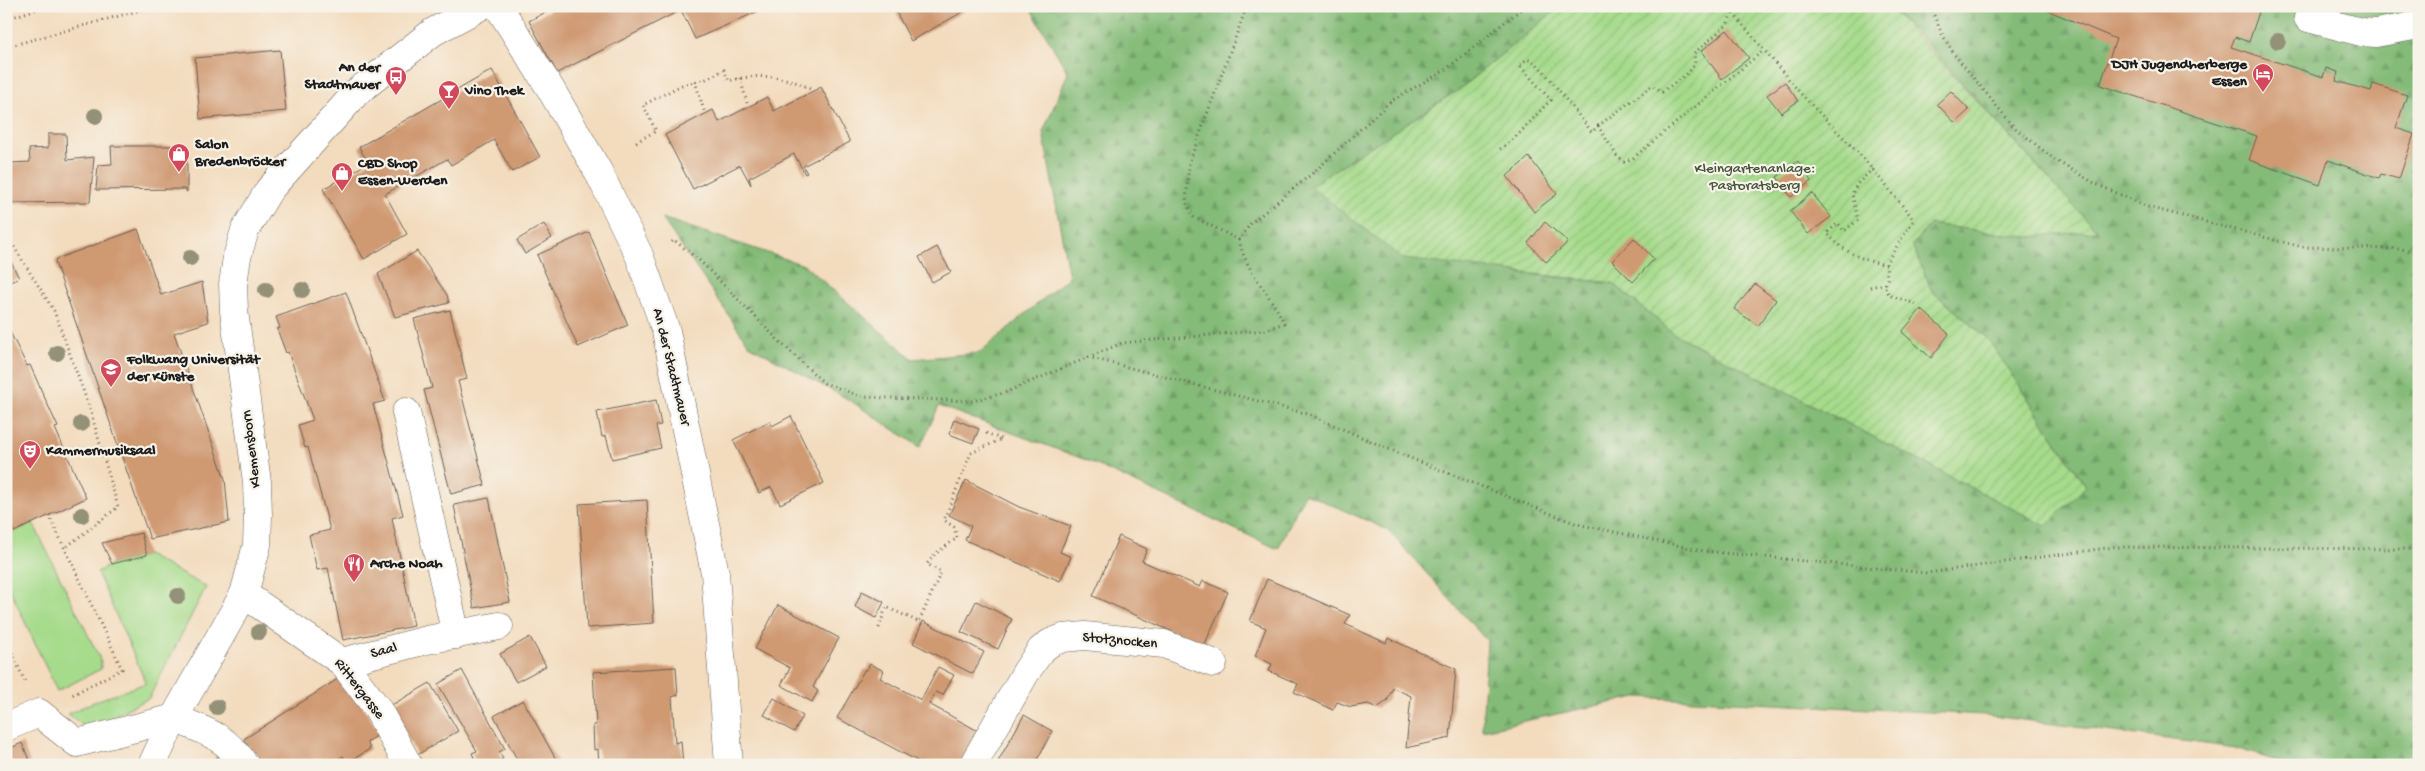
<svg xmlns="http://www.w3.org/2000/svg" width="2425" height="771" font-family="'Gochi Hand',sans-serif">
<defs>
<pattern id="forest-firs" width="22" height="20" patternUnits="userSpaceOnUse" patternTransform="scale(1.25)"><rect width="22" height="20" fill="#84bb78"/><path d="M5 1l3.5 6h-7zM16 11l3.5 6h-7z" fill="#71a067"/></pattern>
<pattern id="garden-furrows" width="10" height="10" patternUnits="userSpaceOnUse" patternTransform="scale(1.25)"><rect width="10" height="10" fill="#a6db8c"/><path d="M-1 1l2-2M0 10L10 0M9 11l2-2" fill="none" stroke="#8ebb78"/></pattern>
</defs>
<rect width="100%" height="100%" fill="#f7f3e8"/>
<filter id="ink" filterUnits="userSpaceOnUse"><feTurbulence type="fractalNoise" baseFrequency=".02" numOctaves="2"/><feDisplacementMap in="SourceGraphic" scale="10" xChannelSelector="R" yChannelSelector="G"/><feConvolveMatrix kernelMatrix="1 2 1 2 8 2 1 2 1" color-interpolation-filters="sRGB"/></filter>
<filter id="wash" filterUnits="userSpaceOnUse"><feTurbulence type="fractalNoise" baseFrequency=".0096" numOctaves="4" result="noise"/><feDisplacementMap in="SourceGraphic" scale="20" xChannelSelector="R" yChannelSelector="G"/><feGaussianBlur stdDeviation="1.12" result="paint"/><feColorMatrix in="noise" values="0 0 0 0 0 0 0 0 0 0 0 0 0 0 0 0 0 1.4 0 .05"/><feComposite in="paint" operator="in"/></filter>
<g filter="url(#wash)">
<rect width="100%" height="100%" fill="#f3dbbd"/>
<g fill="#a6db8c" stroke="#617c54">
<path d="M6,514L14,532L33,523L101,661V669L57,691L6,581Z"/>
<path d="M147,555L206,587L149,698L99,723L85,727L68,714L93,702L146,683L97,572L112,564Z"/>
</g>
<path fill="url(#forest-firs)" stroke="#506c4a" d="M1029,6H1561L1457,91L1310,186L1516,273L1613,283L1673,333L2046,526L2086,486L1988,339L1932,291L1912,245L1930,224L2027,237L2096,231L1924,41L1889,6H2419V765H2289L2236,748L1985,715L1637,697L1482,730L1487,641L1388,530L1305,493L1278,549L1086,460L939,406L920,447L851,401L749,345L662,218L804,265L913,359L979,353L1069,277L1043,132L1068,73Z"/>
<path fill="url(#garden-furrows)" stroke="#617c54" d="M1561,6H1889L2097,231L2027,237L1930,224L1912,245L1932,291L1988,339L2086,486L2046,526L1673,333L1613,283L1403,259L1310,186L1457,91Z"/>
<g id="blocks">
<g fill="#cf9972">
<path d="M557,6H770L695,39L681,10L557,73L529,21Z"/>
<path d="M893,6H973L911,41Z"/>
<path d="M2037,6H2261L2249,42L2235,37L2231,47L2323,77L2326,68L2338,72L2336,81L2371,91L2373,84L2407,95L2396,128L2414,134L2399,179L2381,174L2379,178L2328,160L2320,185L2249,160L2257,136L2100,85L2116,39Z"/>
<path d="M1727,30L1749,58L1722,79L1701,51Z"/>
<path d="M280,50L286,111L200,119L195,58Z"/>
<path d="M492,70L540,157L512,172L494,140L451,165L447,159L385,194L407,234L364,259L323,189L368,163L359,147Z"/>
<path d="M1785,82L1798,101L1781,113L1767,95Z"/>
<path d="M821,87L850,142L803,166L807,173L805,174L794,154L749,178L751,185L740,165L693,189L665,135L713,110L719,122L767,97L774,111Z"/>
<path d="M1951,91L1969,110L1955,123L1937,104Z"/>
<path d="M48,134H66L67,160L94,157L90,202L10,203V163L30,162L29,149L48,148Z"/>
<path d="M111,146H187V192L184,189L96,190L98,165L112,164Z"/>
<path d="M1529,157L1557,194L1534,212L1507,176Z"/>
<path d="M1798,161L1811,181L1791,197L1777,177Z"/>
<path d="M1812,193L1831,217L1808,234L1790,211Z"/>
<path d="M1545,222L1568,242L1546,262L1528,243Z"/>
<path d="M544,224L552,238L525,254L517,240Z"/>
<path d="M138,229L161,295L202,282L208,322L174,333L225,479L229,522L150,539L55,262L56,259Z"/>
<path d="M589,232L628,325L578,347L537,255Z"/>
<path d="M1634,238L1654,259L1633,282L1612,261Z"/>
<path d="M937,247L951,272L932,282L919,257Z"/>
<path d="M417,251L447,295L449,303L395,317L378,274Z"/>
<path d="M6,252L19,278L6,284Z"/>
<path d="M1755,284L1776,300L1758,326L1734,309Z"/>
<path d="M346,292L385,401L373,404L403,515L392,518L414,626L343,640L328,568L317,570L309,535L330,530L308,447L305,448L298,425L313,420L288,352L286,353L277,329L280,328L276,317Z"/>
<path d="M1921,309L1949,334L1931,358L1902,332Z"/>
<path d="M450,310L467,379L458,381L485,485L451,494L424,390L432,388L414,319Z"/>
<path d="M6,324L27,366L30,365L51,412L58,427L55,428L86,498L14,532L6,514Z"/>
<path d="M656,400L661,425L656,426L661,448L612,459L606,436L602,437L597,412Z"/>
<path d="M791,416L824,483L780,504L771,487L759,493L733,440L770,421L772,426Z"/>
<path d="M954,419L979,429L973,443L949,434Z"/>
<path d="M966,480L1019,507L1071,526L1060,552L1071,557L1060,581L965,540L971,526L949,515Z"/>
<path d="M489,498L510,602L474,608L454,505Z"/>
<path d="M647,500L654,623L587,628L579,504Z"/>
<path d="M141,533L147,555L112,564L102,543Z"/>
<path d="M1119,536L1147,549L1142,561L1200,587L1203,581L1228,592L1204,646L1093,596Z"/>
<path d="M1267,579L1350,615L1345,624L1386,643L1388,638L1456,669L1450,738L1406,748L1411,696L1393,688L1387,701L1377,708L1368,704L1351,707L1337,702L1333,710L1294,692L1298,684L1269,671L1272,664L1255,656L1266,628L1250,621Z"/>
<path d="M862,591L884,602L876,618L855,607Z"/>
<path d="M976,601L1012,619L998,649L961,632Z"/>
<path d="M778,605L839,638L813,687L818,691L812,702L781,685L790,668L755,649Z"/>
<path d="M923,621L984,652L973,674L913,643Z"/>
<path d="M530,637L546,666L516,682L500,654Z"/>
<path d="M870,664L884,671L880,678L921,700L938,667L954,675L943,695L936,692L929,704L980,732L962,765H925L837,718L865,669L867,670Z"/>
<path d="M676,667L678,695L672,697L675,743L681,741L683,765H599L598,749L594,750L593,725H596L593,672Z"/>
<path d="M462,670L505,749L499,752L503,759L497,762L499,765H477L472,753L477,751L438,684Z"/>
<path d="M344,675L380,734L367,742L370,749L347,763L343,756L328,765H261L244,739Z"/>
<path d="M430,683L458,731L417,755L390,706Z"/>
<path d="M774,698L803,716L794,732L764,715Z"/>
<path d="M523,700L558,763L554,765H520L494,716Z"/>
<path d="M1024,715L1052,731L1036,762L1040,765H996Z"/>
<path d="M22,743L31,765H6V750Z"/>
<path d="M221,754L230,765H208Z"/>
<path d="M1730,762L1829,763V765H1730Z"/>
</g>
</g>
</g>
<g filter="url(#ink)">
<use href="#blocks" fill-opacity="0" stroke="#675f54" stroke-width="1"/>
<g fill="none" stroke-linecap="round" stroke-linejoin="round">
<g stroke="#675f54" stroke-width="29">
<g id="minor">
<path d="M498,6L550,88L598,171L639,255L666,331L715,573L729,765"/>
<path d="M2308,18L2361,32L2376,33L2419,25"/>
<path d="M406,412L456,635"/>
<path d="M244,594L342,662L377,708L408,765"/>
<path d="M342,662L427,640L499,626"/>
<path d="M174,718C206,731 225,736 245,765"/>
<path d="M6,727L39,713L77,743L174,718"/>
<path d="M152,765L174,718L244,594L257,545L258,515L257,482L234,311L233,284L237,257L245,230L269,190L357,92L433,32L481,6"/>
<path d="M973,765L1026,672L1041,650L1050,643L1063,638L1085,636L1164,644L1213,663"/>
</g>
</g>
<g stroke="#675f54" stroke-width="3" stroke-dasharray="1 4" stroke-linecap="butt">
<path d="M1727,6L1801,94L1863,158L1911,216L1913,221L1886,263L1887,279L1885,286L1886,291L1892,296L1919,305"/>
<path d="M1930,6L1942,34L1954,54L2014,127L2055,160L2096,184L2148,207L2302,247L2401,249L2419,252"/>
<path d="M2260,7L2273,10"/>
<path d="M6,19L47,6"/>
<path d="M6,47L155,6"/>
<path d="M740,78L748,106"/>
<path d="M695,81L705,114"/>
<path d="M1598,126L1653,85L1662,92L1688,73L1695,64L1694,53L1727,25L1732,13"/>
<path d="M636,142L656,131L643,105L682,85L706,79L724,70L729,81C756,73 790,75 813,91"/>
<path d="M1500,149C1520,136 1533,117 1551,100L1519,65L1527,59L1537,64L1545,73L1592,132L1598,126L1617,156L1624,162L1633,158L1763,51"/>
<path d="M1873,169L1857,184L1852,194L1858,220L1844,231L1838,223L1827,233C1843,252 1862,260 1886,265"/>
<path d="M6,234L54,311L90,409L118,507L66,547"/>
<path d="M1239,240L1194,217L1186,202L1189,163L1247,6"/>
<path d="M672,242L674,240L700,261L780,342L824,383L863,397L972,401L1004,393L1122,343L1265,330L1284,323C1270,292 1247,275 1239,240L1251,223L1314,172L1391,101L1445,70L1525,6"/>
<path d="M1870,287L1885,284"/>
<path d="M1088,357L1308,414L1405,456L1577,524L1704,551L1927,573L2114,547L2410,549L2419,546"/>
<path d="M49,515L122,669L72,695"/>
<path d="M879,628L886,607L919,622L941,572L927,564L935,554L957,538L954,527L944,520L971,453L1002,439L983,432"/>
<path d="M6,639L25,682"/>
</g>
<use href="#minor" stroke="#fff" stroke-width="28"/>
</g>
<g fill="#939177">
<circle cx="2278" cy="41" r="8"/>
<circle cx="95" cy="116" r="8"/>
<circle cx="190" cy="258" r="8"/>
<circle cx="266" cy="290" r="8"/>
<circle cx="302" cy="290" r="8"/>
<circle cx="57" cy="353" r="8"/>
<circle cx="81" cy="424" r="8"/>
<circle cx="82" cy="515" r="8"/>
<circle cx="178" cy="596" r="8"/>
<circle cx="259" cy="632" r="8"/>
<circle cx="217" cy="707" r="8"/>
</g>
</g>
<defs>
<g id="hotel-pin" transform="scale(1.125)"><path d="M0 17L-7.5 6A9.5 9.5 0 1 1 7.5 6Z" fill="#d1495b" stroke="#f7f3e8"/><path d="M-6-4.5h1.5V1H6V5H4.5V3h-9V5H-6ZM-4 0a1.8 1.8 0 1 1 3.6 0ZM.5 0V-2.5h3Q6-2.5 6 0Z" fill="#fff"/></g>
<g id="bus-pin" transform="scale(1.125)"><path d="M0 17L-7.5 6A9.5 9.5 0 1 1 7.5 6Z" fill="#d1495b" stroke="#f7f3e8"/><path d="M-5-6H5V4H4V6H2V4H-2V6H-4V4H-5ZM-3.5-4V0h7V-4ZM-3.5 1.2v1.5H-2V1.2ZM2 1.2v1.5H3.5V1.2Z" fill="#fff"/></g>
<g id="bar-pin" transform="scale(1.125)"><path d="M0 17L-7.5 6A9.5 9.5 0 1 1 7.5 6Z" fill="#d1495b" stroke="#f7f3e8"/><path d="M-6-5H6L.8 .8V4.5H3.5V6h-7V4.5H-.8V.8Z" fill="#fff"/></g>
<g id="shop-pin" transform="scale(1.125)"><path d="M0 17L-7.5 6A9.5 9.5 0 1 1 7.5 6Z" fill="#d1495b" stroke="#f7f3e8"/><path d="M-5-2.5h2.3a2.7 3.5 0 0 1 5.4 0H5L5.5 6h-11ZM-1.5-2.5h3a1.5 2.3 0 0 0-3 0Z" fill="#fff"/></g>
<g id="university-pin" transform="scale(1.125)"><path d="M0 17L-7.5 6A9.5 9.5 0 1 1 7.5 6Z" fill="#d1495b" stroke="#f7f3e8"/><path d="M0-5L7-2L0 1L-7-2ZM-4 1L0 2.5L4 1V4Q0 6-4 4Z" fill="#fff"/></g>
<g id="theatre-pin" transform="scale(1.125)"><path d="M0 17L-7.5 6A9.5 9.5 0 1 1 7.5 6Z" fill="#d1495b" stroke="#f7f3e8"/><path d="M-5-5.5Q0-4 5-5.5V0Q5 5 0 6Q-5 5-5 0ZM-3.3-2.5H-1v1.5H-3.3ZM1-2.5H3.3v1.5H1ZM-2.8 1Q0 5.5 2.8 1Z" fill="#fff"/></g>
<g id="restaurant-pin" transform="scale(1.125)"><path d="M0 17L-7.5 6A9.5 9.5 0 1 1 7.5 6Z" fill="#d1495b" stroke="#f7f3e8"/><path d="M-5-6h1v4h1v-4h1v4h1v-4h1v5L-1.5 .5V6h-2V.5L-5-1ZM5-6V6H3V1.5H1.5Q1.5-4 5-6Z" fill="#fff"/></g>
</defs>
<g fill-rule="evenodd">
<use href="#hotel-pin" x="2263" y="74"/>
<use href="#bus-pin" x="396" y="77"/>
<use href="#bar-pin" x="449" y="91"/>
<use href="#shop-pin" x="179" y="154"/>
<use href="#shop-pin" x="342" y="173"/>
<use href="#university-pin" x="111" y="369"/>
<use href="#theatre-pin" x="30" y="451"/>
<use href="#restaurant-pin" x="354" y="564"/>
</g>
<g text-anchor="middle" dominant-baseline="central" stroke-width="4.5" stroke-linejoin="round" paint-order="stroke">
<g font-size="15" font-weight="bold" fill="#1c1c1c" stroke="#f7f3e8" text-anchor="start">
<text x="2247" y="65" text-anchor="end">DJH Jugendherberge<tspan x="2247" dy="17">Essen</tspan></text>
<text x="380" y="68" text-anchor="end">An der<tspan x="380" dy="17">Stadtmauer</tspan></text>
<text x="465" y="91">Vino Thek</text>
<text x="195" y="145">Salon<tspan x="195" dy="17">Bredenbröcker</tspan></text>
<text x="358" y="164">CBD Shop<tspan x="358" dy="17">Essen-Werden</tspan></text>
<text x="127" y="360">Folkwang Universität<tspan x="127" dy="17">der Künste</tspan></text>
<text x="46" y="451">Kammermusiksaal</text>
<text x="370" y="564">Arche Noah</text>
</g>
<g font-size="15" fill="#45553e" stroke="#f7f3e8">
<text x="1755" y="169">Kleingartenanlage:<tspan x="1755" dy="17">Pastoratsberg</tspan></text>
</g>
<g font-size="15" fill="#1c1c1c" stroke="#f7f3e8">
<text transform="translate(671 367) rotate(76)">An der Stadtmauer</text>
<text transform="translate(252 449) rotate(-97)">Klemensborn</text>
<text transform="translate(1120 641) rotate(5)">Stotznocken</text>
<text transform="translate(384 651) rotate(-15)">Saal</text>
<text transform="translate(359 689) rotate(52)">Rittergasse</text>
</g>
</g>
<rect width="2425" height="771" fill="none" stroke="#f7f3e8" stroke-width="25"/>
</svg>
